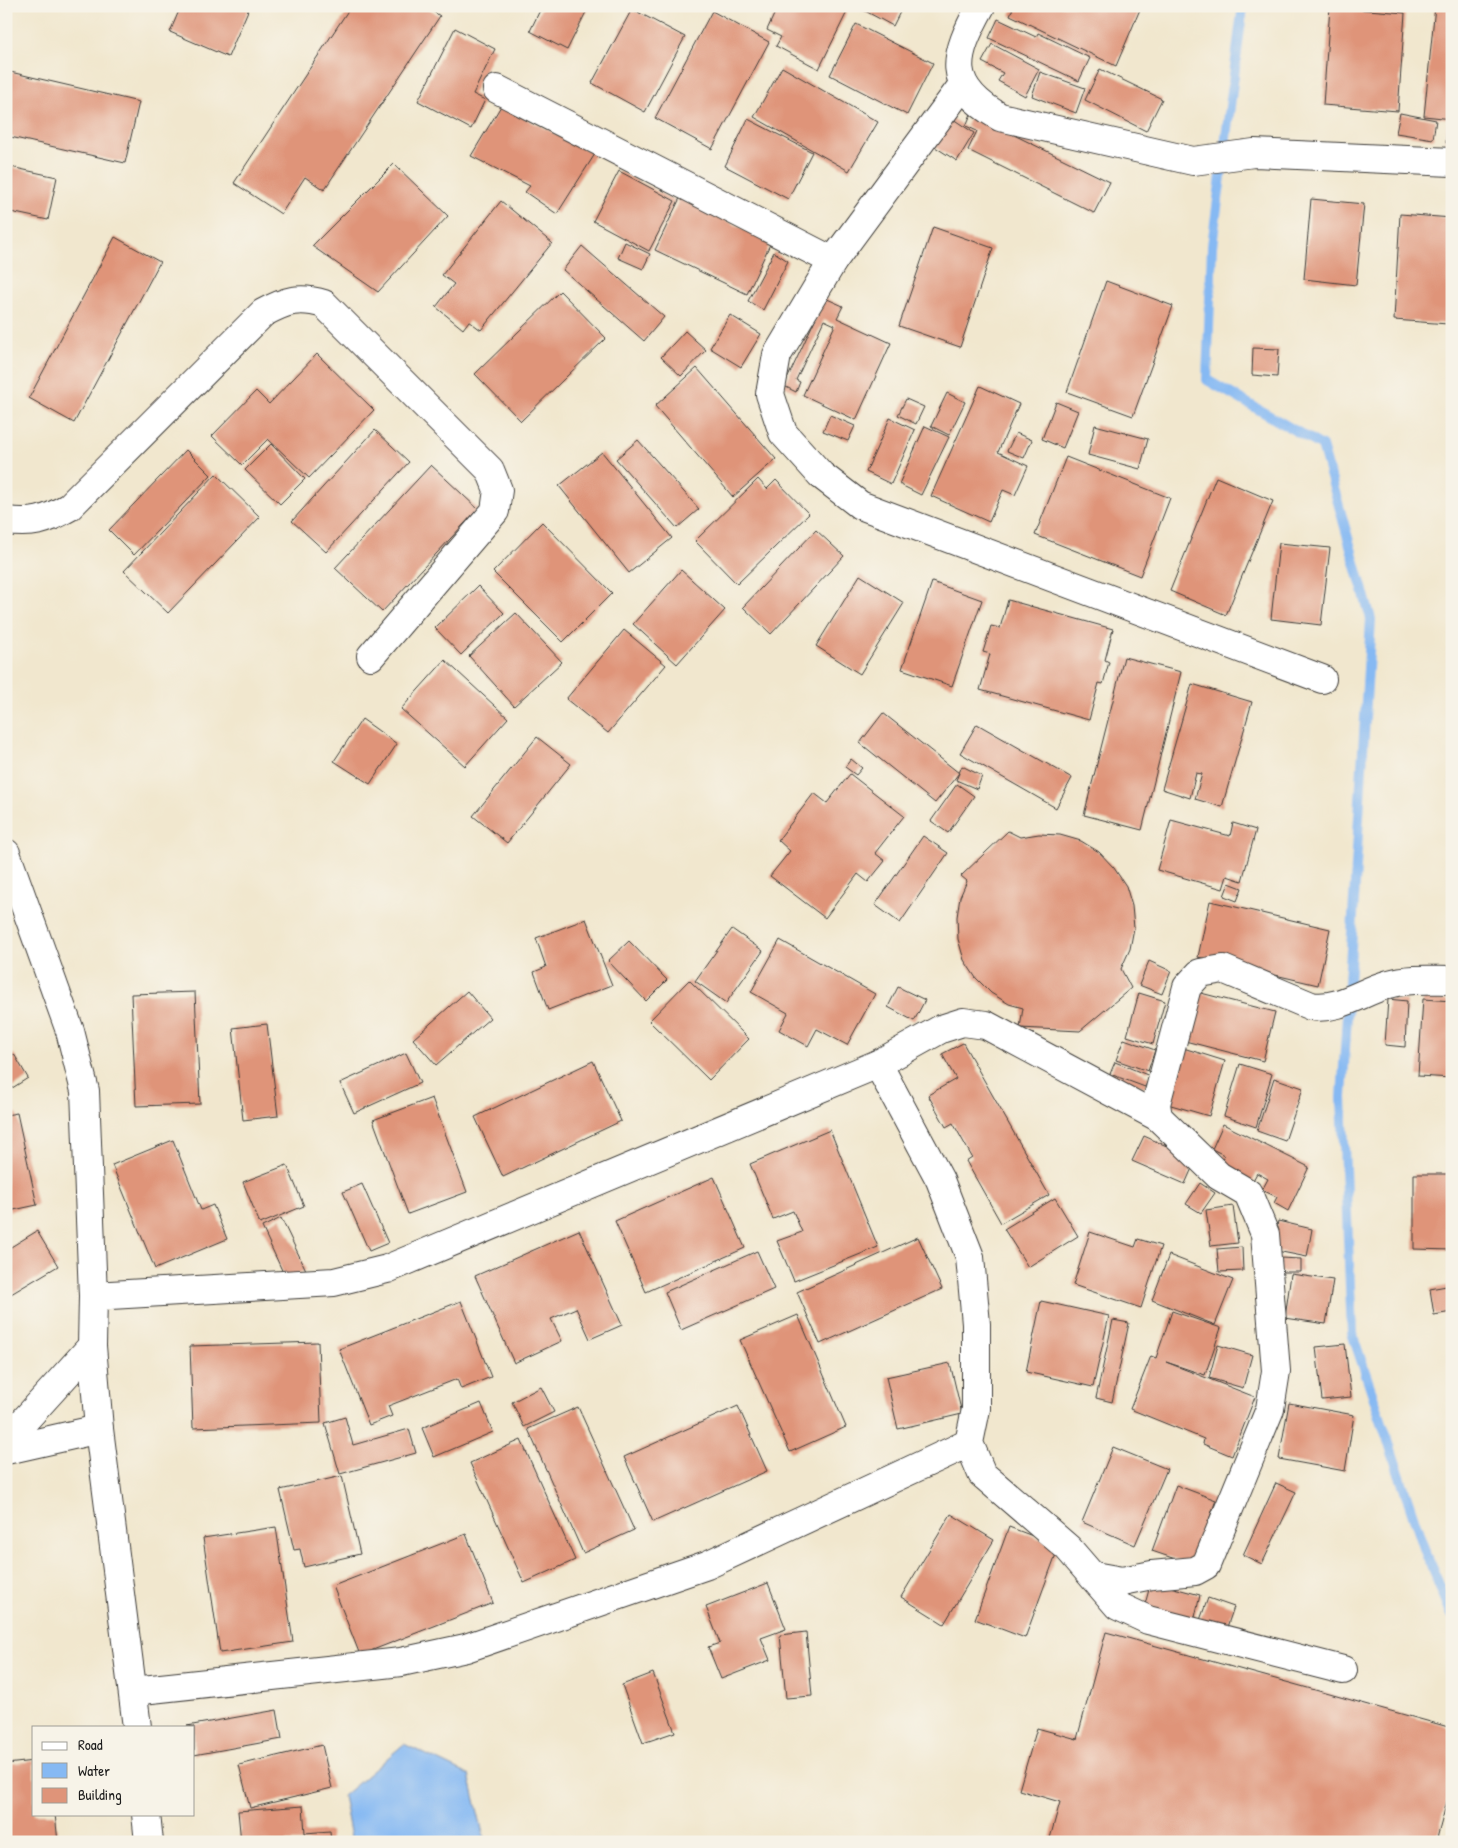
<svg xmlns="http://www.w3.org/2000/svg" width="1458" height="1848" font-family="'Patrick Hand',sans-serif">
<rect width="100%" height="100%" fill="#f7f3e8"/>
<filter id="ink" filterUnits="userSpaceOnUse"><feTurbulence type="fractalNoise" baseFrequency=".02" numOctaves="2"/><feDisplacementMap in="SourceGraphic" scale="10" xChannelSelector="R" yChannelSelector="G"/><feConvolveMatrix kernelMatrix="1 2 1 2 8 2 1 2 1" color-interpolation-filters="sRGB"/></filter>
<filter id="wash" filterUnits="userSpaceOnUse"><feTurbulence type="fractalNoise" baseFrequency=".0096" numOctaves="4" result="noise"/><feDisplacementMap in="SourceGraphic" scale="20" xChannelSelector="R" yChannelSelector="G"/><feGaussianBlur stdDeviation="1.12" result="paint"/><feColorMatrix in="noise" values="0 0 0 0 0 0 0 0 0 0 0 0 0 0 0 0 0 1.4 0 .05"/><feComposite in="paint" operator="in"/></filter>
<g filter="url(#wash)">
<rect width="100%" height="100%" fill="#f1e7ce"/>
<path fill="#86b9f3" stroke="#516a88" d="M404,1744L469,1775L485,1842H352L343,1796Z"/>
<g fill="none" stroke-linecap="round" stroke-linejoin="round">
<path stroke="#86b9f3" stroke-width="10" d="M1245,6L1242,13L1212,246L1207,380L1322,446L1371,619L1342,1098L1352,1333L1426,1554L1452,1615"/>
</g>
<g id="blocks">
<g fill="#df9479">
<path d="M181,6H250L228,57L170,32Z"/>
<path d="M351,6H425L440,16L324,190L305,177L281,214L234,183Z"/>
<path d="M542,6H589L567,50L530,31Z"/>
<path d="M778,6H836L847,12L819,69L776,46L781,37L767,30Z"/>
<path d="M856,6H903L893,26Z"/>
<path d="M1014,6H1139L1141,7L1116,66L1010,15Z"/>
<path d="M1435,6H1452V119L1424,116Z"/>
<path d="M1330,7L1405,13L1398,111L1323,105Z"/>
<path d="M632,9L685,37L645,112L592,83Z"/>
<path d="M712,11L769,42L712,149L655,118Z"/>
<path d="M998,19L1036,37L1038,33L1090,58L1079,81L989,38Z"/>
<path d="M856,24L933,63L907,115L830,75Z"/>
<path d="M455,28L495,49L473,94L485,100L471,129L418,101Z"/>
<path d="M992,44L1039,69L1025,96L998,81L1003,73L982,62Z"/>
<path d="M782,67L878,122L849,171L754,117Z"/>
<path d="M1100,69L1162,99L1146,131L1085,100Z"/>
<path d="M6,71L139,102L125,163L6,136Z"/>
<path d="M1040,72L1085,88L1076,113L1032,96Z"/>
<path d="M501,106L595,154L557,214L525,192L530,186L471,156Z"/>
<path d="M1400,113L1436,120L1433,139L1396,133Z"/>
<path d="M971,114L1110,182L1094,213L968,150L977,131L966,126Z"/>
<path d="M950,117L974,133L957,161L935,147Z"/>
<path d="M748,119L812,152L788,199L725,166Z"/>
<path d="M1447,122H1452V144L1446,143Z"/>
<path d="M394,164L448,216L378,292L312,246Z"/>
<path d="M6,166L57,177L48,220L6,211Z"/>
<path d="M619,171L675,201L649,251L593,221Z"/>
<path d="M680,198L771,242L747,294L655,250Z"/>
<path d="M1311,199L1364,204L1356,285L1304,279Z"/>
<path d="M501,201L552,243L481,330L469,321L463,329L436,307L454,284L442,275Z"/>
<path d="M1400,214L1452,218L1448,324L1394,320Z"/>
<path d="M933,227L993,248L960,347L899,326Z"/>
<path d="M115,237L160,262L74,423L29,398Z"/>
<path d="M625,242L650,254L643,269L618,258Z"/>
<path d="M582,246L664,317L644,341L563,270Z"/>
<path d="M774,252L788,261L763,310L748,301Z"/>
<path d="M1106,281L1173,306L1133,416L1067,392Z"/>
<path d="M560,291L606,338L521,421L475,374Z"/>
<path d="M825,298L843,306L837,318L891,343L856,420L803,395L835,325L824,320L796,380L800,382L796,392L784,386Z"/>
<path d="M730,315L761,334L741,367L710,348Z"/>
<path d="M685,331L706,350L681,376L661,357Z"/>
<path d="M1253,348L1279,349L1277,377L1252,375Z"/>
<path d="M317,354L374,410L309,478L268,439L242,465L212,436L256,391L269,404Z"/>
<path d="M697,368L776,459L733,497L655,406Z"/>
<path d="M980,386L1019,404L998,452L1028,466L1015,495L1003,490L989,522L931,496Z"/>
<path d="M947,393L965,402L949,435L931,426Z"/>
<path d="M906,399L924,407L916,424L898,415Z"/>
<path d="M1056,402L1078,411L1063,448L1042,439Z"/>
<path d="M830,415L855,426L848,441L823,431Z"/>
<path d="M890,418L915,430L891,484L866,472Z"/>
<path d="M1095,425L1148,439L1140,469L1088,455Z"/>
<path d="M925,426L949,437L921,495L899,484Z"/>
<path d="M375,430L409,462L326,552L292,521Z"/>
<path d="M1016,433L1032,440L1024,458L1007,451Z"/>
<path d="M638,440L699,509L677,528L616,459Z"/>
<path d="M271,444L305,479L280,504L245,470Z"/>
<path d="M186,450L211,475L134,555L109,530Z"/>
<path d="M602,452L672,538L629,573L559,486Z"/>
<path d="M1066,457L1170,498L1140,576L1035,535Z"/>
<path d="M431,465L478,509L382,612L335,568Z"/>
<path d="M216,474L260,517L168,613L124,571Z"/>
<path d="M1216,477L1273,501L1226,615L1170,591Z"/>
<path d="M758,479L767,489L776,480L809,514L737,584L695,541Z"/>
<path d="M542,522L612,593L563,642L493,572Z"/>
<path d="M816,530L844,556L771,634L743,607Z"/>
<path d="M1279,543L1330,548L1321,625L1271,619Z"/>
<path d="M681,570L725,610L677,664L633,624Z"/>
<path d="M860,575L904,603L860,674L816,646Z"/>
<path d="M932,582L982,600L952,686L902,669Z"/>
<path d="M478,586L504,613L461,655L435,628Z"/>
<path d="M1008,600L1113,629L1105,660L1109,662L1103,684L1099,683L1089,720L980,690L990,654L983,652L991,626L1000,628Z"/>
<path d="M516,613L562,662L514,706L469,656Z"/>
<path d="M624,630L666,665L608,733L566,699Z"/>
<path d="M1124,657L1181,672L1142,830L1084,815Z"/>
<path d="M445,660L508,718L465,766L401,709Z"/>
<path d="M1192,684L1252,702L1222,807L1195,799L1202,774L1196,773L1190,798L1162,789Z"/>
<path d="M883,713L959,773L935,803L860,743Z"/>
<path d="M362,719L397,744L370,784L334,761Z"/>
<path d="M977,724L1072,778L1056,808L960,753Z"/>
<path d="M537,737L571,764L507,843L473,816Z"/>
<path d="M851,759L862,768L856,775L845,767Z"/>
<path d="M962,766L982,776L977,789L956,780Z"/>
<path d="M850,774L904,816L875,853L885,861L868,882L858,874L825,918L770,876L790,851L778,840L814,793L827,803Z"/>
<path d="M957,784L974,796L948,833L931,821Z"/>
<path d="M1171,820L1230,836L1233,823L1256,830L1242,881L1227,876L1223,889L1157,870Z"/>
<path d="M1008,831L1020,837L1039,834L1060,835L1081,841L1099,852L1114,868L1126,886L1132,906L1134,928L1130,949L1121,969L1131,988L1080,1031L1020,1028L1023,1008L1009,1004L991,993L976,978L964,960L958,939L957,917L960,897L967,881L961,876Z"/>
<path d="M923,836L948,853L900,923L875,905Z"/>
<path d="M1229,883L1242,888L1237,901L1224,896Z"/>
<path d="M1210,901L1330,929L1318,985L1198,957Z"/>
<path d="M586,919L612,985L548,1010L534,972L546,967L536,938Z"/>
<path d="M732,929L763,951L726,1003L695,981Z"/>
<path d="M780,940L875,994L847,1045L817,1029L808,1046L779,1030L788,1013L751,992Z"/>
<path d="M629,941L667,980L646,1001L608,961Z"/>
<path d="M1149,961L1171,971L1162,994L1139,985Z"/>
<path d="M689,980L749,1039L709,1080L649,1021Z"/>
<path d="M898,987L925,1000L914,1021L888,1007Z"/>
<path d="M467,991L490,1018L436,1065L413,1039Z"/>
<path d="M195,992L200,1104L136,1106L131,994Z"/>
<path d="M1197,992L1275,1012L1263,1061L1185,1041Z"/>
<path d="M1139,993L1165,1001L1153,1044L1127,1036Z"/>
<path d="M1388,999L1407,1001L1405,1047L1385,1045Z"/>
<path d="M1423,999L1452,1001V1078L1418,1076Z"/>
<path d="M267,1024L278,1116L243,1120L233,1028Z"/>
<path d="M1124,1039L1155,1050L1148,1071L1116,1060Z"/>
<path d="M963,1043L1049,1195L1001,1223L966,1161L972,1157L953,1123L946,1127L928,1095L956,1079L942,1054Z"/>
<path d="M1180,1047L1225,1061L1209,1116L1164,1103Z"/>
<path d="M406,1053L420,1083L354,1113L340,1083Z"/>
<path d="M14,1054L28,1078L6,1092V1059Z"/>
<path d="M593,1061L621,1121L503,1177L475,1117Z"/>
<path d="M1115,1062L1150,1076L1145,1087L1110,1074Z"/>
<path d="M1240,1064L1272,1074L1256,1127L1224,1116Z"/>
<path d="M1274,1078L1303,1088L1285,1141L1257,1131Z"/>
<path d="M432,1098L467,1192L408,1214L373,1120Z"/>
<path d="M17,1113L37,1205L9,1211L6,1200V1115Z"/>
<path d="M1223,1124L1309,1167L1288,1211L1274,1203L1277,1197L1262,1190L1268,1179L1257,1173L1251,1184L1218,1168L1224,1155L1212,1149Z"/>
<path d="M830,1130L878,1247L794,1281L777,1241L802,1232L793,1211L773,1219L750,1164Z"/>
<path d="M1144,1136L1196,1159L1185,1184L1132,1161Z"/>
<path d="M173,1140L201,1210L213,1205L227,1239L155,1269L112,1165Z"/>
<path d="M287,1165L304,1206L260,1224L243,1182Z"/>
<path d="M1414,1174H1452V1250L1414,1249Z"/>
<path d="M714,1177L745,1248L646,1292L615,1221Z"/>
<path d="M1200,1183L1215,1193L1201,1213L1186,1204Z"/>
<path d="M362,1184L388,1243L369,1251L343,1192Z"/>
<path d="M1055,1198L1078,1236L1028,1267L1004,1229Z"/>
<path d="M1233,1206L1238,1243L1211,1246L1206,1210Z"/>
<path d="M281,1218L306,1270L286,1279L262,1227Z"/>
<path d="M1278,1221L1312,1229L1307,1257L1272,1250Z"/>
<path d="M579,1230L622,1325L590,1339L576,1308L551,1319L562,1341L514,1363L475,1276Z"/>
<path d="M37,1231L58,1266L6,1297V1250Z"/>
<path d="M1090,1232L1135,1247L1138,1239L1161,1246L1141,1308L1073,1285Z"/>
<path d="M918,1237L942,1289L820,1344L797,1292Z"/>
<path d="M1242,1247L1243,1271L1219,1272L1217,1249Z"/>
<path d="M757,1251L774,1289L681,1330L665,1292Z"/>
<path d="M1169,1255L1233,1280L1215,1325L1152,1300Z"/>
<path d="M1280,1258L1301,1259V1272H1280Z"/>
<path d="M1291,1274L1333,1280L1326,1324L1285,1318Z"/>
<path d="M1452,1285V1312L1434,1315L1430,1289Z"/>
<path d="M461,1301L491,1377L461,1389L457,1379L388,1406L392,1416L369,1425L339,1349Z"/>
<path d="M1041,1301L1109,1316L1093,1387L1026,1372Z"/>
<path d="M1172,1311L1221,1328L1205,1375L1166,1362L1255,1397L1232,1456L1203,1444L1204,1439L1130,1409L1151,1356L1156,1358Z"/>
<path d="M798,1315L846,1427L790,1452L740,1340Z"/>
<path d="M1113,1320L1129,1323L1112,1402L1096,1398Z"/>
<path d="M318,1342L321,1423L193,1428L190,1346Z"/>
<path d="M1345,1344L1351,1397L1322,1400L1316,1347Z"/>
<path d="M1218,1345L1252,1355L1243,1388L1209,1378Z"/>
<path d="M950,1363L962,1414L898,1429L886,1377Z"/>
<path d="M541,1387L554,1412L524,1427L512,1402Z"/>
<path d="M481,1403L493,1432L434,1457L422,1428Z"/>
<path d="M1289,1403L1354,1415L1345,1471L1279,1459Z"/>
<path d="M738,1406L767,1471L653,1522L624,1457Z"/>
<path d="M578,1407L634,1530L583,1553L528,1429Z"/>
<path d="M345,1417L353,1445L409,1429L416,1453L340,1474L325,1423Z"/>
<path d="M521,1440L575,1560L524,1583L470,1463Z"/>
<path d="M1113,1447L1167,1469L1135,1545L1082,1522Z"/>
<path d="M342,1476L360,1554L304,1567L300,1549L294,1550L280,1490Z"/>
<path d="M1276,1483L1296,1492L1262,1564L1243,1555Z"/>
<path d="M1176,1485L1216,1500L1193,1565L1152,1551Z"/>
<path d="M951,1514L994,1540L944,1624L901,1597Z"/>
<path d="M276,1527L293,1642L220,1653L203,1538Z"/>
<path d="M1009,1527L1059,1546L1025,1638L975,1619Z"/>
<path d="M466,1534L493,1603L360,1655L333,1586Z"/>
<path d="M1151,1582L1200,1595L1193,1626L1143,1612Z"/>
<path d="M768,1583L786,1629L761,1638L770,1660L721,1679L708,1647L720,1643L706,1607Z"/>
<path d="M1208,1598L1234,1607L1226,1630L1200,1620Z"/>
<path d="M806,1632L812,1696L786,1698L780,1635Z"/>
<path d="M1106,1632L1452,1728V1783L1436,1842H1049L1060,1802L1019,1790L1037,1728L1077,1739Z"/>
<path d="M653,1673L675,1732L643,1743L622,1685Z"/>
<path d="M277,1710L282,1739L194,1755V1727L187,1726Z"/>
<path d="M322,1745L332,1788L250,1808L239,1765Z"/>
<path d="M34,1761V1814H55L58,1842H6V1764Z"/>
<path d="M303,1806L305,1833L330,1831L331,1842H241L238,1811Z"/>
</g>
</g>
</g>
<g filter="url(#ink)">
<use href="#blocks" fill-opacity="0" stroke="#3c3a37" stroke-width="1"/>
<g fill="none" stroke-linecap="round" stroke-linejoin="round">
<g stroke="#3c3a37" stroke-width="30">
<g id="minor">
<path d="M981,6C953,57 945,85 1000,117L1193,161L1254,153L1452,162"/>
<path d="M962,86L833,261L777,355L770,394L783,433L821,475L860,505L1322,679"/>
<path d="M497,89L833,261"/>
<path d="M6,521C34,524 45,521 69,507L263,313C285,301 299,296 324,304L490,470L498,490L495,511L371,656"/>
<path d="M6,853L70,1031L85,1091L93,1296L92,1346L99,1429L137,1727"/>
<path d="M878,1064L940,1180L970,1257L976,1324V1409L969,1443L982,1474L1068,1548L1118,1606L1148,1620L1343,1670"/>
<path d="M1158,1117L1156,1104L1187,987L1200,973L1223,969L1311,1006C1338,1011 1363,991 1389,984C1409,978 1432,980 1452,980"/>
<path d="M93,1296L334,1282L387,1269L878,1064L941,1029L963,1022L986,1025L1158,1117L1219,1176L1248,1193L1265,1234L1276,1371L1270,1409L1206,1565L1195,1571L1152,1575L1122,1581L1094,1576"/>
<path d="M6,1441L92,1346"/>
<path d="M6,1450L99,1429"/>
<path d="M133,1691L401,1662L466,1648L707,1565L969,1443"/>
<path d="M146,1814L149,1842"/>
</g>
</g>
<use href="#minor" stroke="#fff" stroke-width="28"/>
</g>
</g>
<rect width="1458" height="1848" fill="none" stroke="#f7f3e8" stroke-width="25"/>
<rect x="32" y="1726" width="162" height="90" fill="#f7f3e8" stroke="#9f9d96"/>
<rect x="42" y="1742" width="25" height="8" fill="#ffffff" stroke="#9f9d96"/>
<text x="78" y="1750" font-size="15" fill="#1c1c1c">Road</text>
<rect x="42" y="1763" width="25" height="15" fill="#86b9f3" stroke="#9f9d96"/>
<text x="78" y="1776" font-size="15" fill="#1c1c1c">Water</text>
<rect x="42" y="1788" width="25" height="15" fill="#df9479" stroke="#9f9d96"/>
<text x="78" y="1800" font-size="15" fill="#1c1c1c">Building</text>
</svg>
